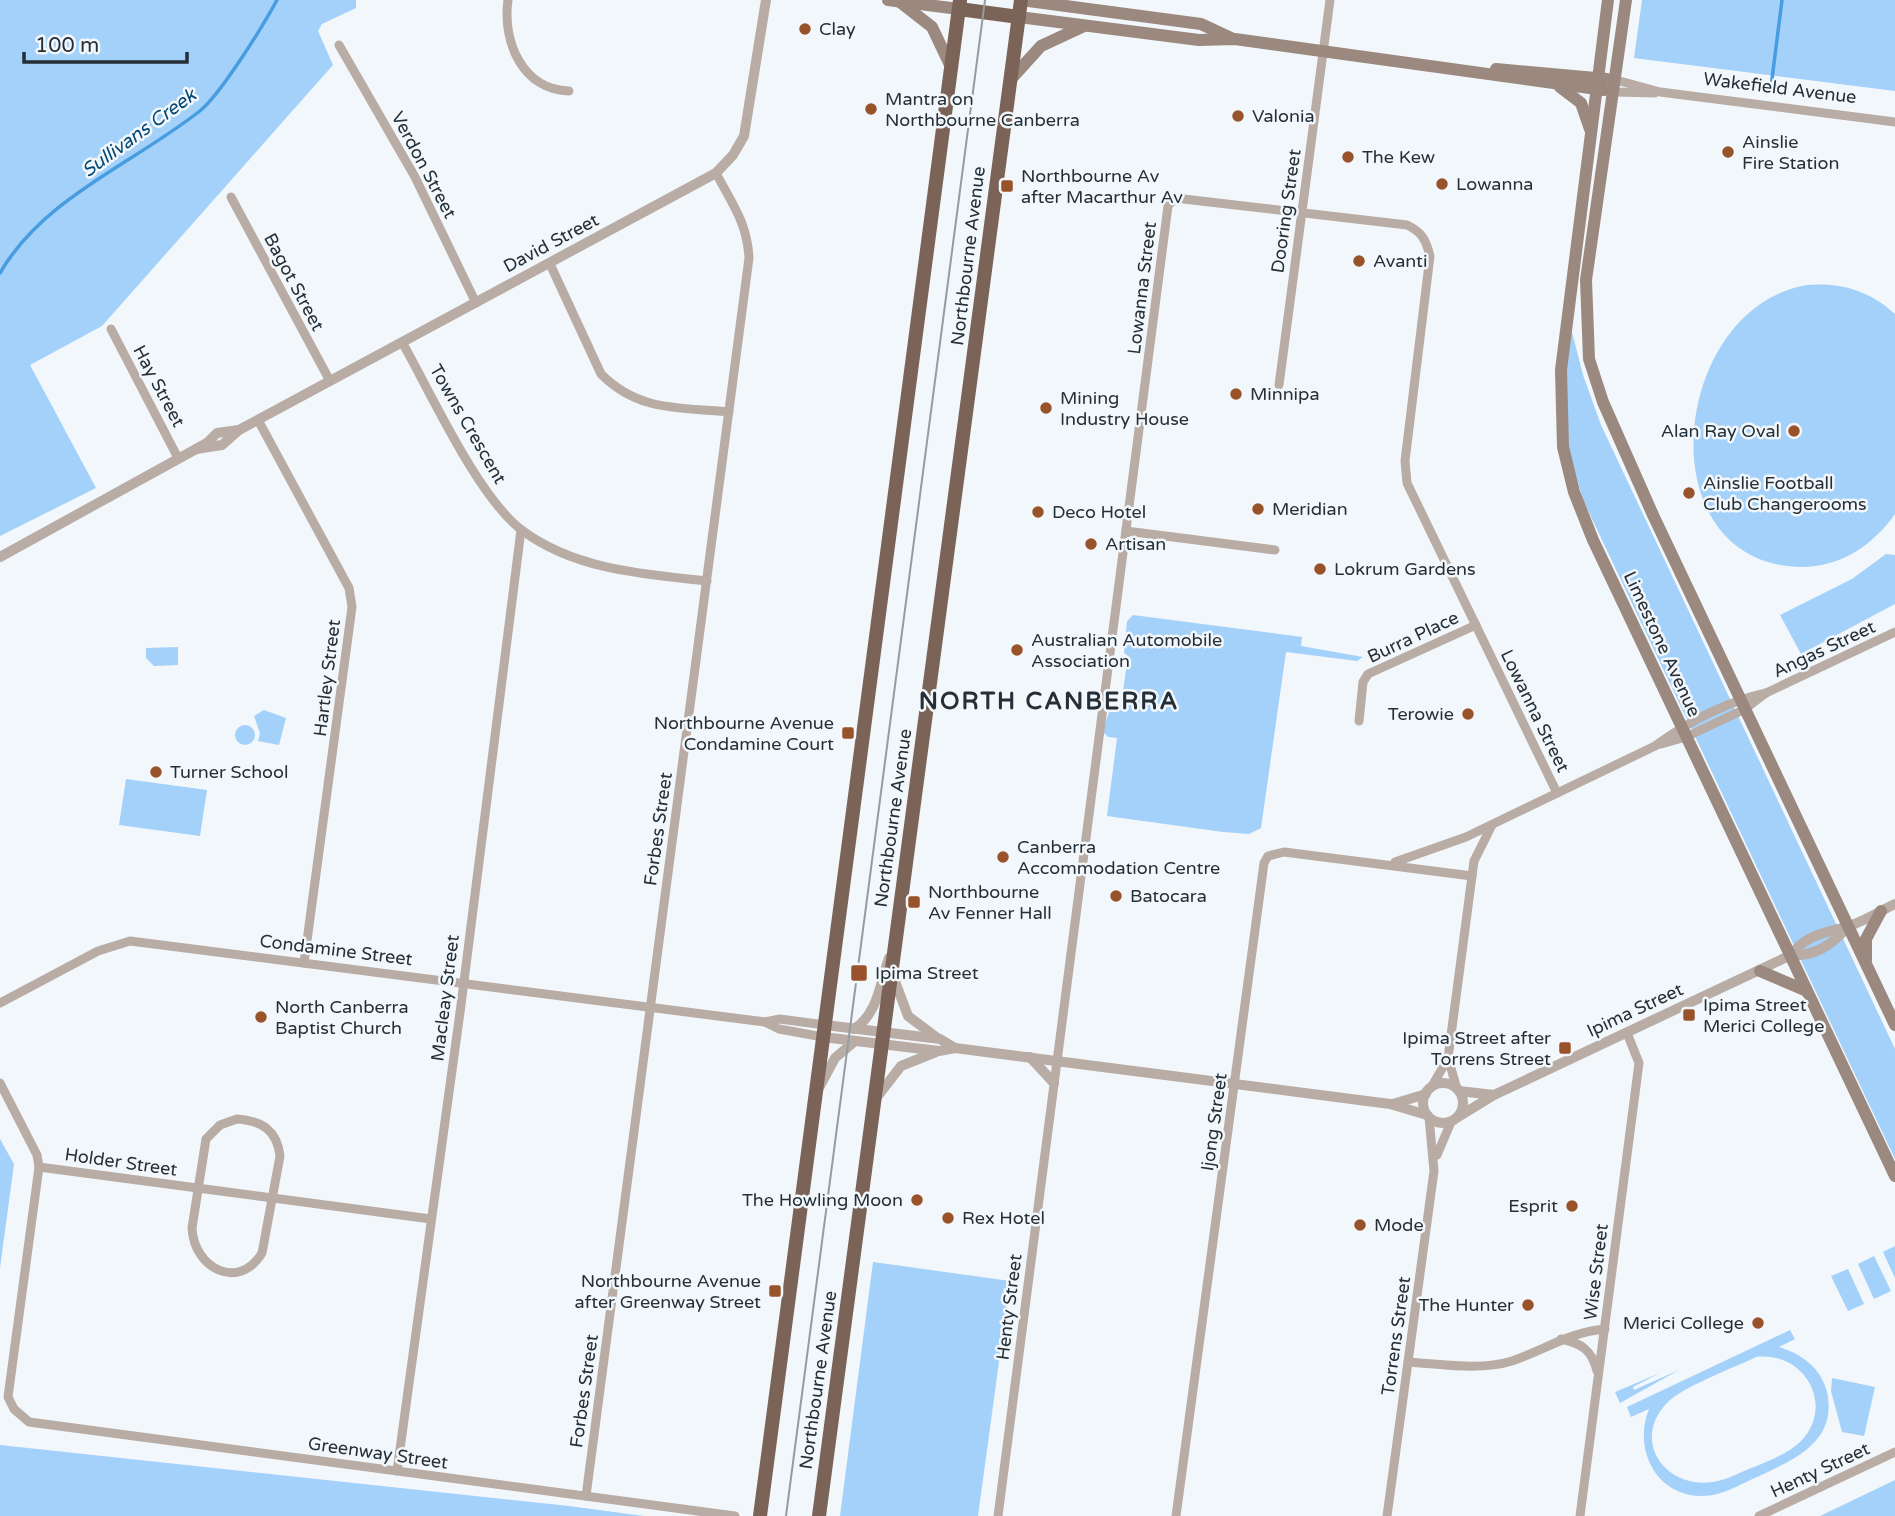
<svg xmlns="http://www.w3.org/2000/svg" width="1895" height="1516" font-family="'Varela Round',sans-serif">
<rect width="100%" height="100%" fill="#f2f7fb"/>
<g fill="#a3d1fa" fill-rule="evenodd">
<path d="M0,0H356V8L322,24L318,31L333,65L102,326L30,365L96,488L0,536Z"/>
<path d="M1642,0H1895V91L1634,58Z"/>
<path d="M1807,285C1841,282 1870,291 1895,314V514C1873,545 1841,567 1801,567C1644,564 1670,308 1807,285Z"/>
<path d="M1571,328L1583,375L1601,425L1895,1049V1159L1584,502L1567,447L1565,381Z"/>
<path d="M1886,554L1895,555V604L1801,654L1780,615L1852,579Z"/>
<path d="M1133,615L1302,637L1301,646L1363,657L1357,661L1286,652L1261,828L1249,834L1223,832L1107,816L1117,738L1108,737L1102,731L1111,707L1121,705L1128,656L1124,653L1127,621Z"/>
<path d="M178,647V665L154,666L146,658V648Z"/>
<path d="M264,710L286,718L279,745L258,741L260,733L254,716Z"/>
<circle cx="245" cy="735" r="10"/>
<path d="M126,779L207,790L200,836L119,825Z"/>
<path d="M0,1139L14,1164L0,1268Z"/>
<path d="M1895,1246V1278L1883,1252Z"/>
<path d="M1874,1256L1891,1291L1874,1299L1858,1264Z"/>
<path d="M873,1262L1010,1281L978,1516H840Z"/>
<path d="M1848,1269L1864,1304L1848,1311L1831,1276Z"/>
<path d="M1790,1330L1795,1339L1779,1347C1802,1354 1821,1368 1827,1392C1838,1442 1793,1460 1757,1477C1739,1485 1722,1496 1702,1496C1655,1496 1633,1448 1649,1409L1631,1417L1627,1407ZM1756,1357C1805,1351 1836,1406 1800,1442C1783,1458 1754,1466 1733,1476C1675,1502 1627,1446 1666,1404C1681,1387 1734,1368 1756,1357Z"/>
<path d="M1679,1370L1620,1403L1615,1392L1660,1373L1633,1387L1634,1390Z"/>
<path d="M1832,1378L1875,1387L1864,1436L1842,1432L1831,1391Z"/>
<path d="M0,1445L569,1506L644,1516H0Z"/>
<path d="M1895,1480V1516H1820Z"/>
</g>
<g fill="none" stroke-linecap="round" stroke-linejoin="round">
<g stroke="#489de0" stroke-width="3.5">
<path d="M1771,87L1782,0"/>
<path d="M0,273C44,197 135,163 201,110C222,92 263,26 277,0"/>
</g>
<g stroke="#b9aca5" stroke-width="9">
<path d="M508,0C502,42 523,90 569,91"/>
<path d="M339,45L415,177L476,303"/>
<path d="M1616,80L1660,92L1895,122"/>
<path d="M1614,92L1655,93"/>
<path d="M231,197L330,381"/>
<path d="M550,264L601,374C639,412 679,407 729,412"/>
<path d="M111,329L178,458"/>
<path d="M402,342C431,393 478,498 523,531C576,570 644,574 707,581"/>
<path d="M1279,385L1330,0"/>
<path d="M258,420L349,588L352,607L304,963"/>
<path d="M1126,531L1275,550"/>
<path d="M1359,721L1363,682L1368,674L1476,625"/>
<path d="M1661,744L1686,737L1745,709L1766,693L1895,632"/>
<path d="M1395,862L1466,837L1655,746C1688,722 1725,702 1766,693"/>
<path d="M0,1003L98,951L130,941L765,1022L780,1019L825,1025"/>
<path d="M765,1022L779,1029L823,1037"/>
<path d="M1448,1058L1457,1089"/>
<path d="M0,1083L37,1155L39,1167L8,1397L14,1409L29,1422L735,1516"/>
<path d="M1431,1088L1448,1058L1474,861L1492,825"/>
<path d="M237,1119C262,1121 277,1130 280,1156L262,1253C239,1291 194,1269 192,1228L206,1139L220,1125Z"/>
<path d="M1437,1155L1451,1122"/>
<path d="M39,1167L431,1219"/>
<path d="M1561,1339C1581,1343 1592,1350 1597,1371"/>
<path d="M1408,1362C1441,1364 1480,1371 1512,1361C1544,1350 1570,1332 1605,1329"/>
<path d="M397,1471L461,1005L521,530"/>
<path d="M586,1496L749,258C747,222 732,204 716,173"/>
<path d="M998,1516L1168,206L1175,198L1407,225C1422,232 1426,240 1430,256L1405,461L1407,483L1557,793"/>
<path d="M1176,1516L1264,863L1268,856L1284,852L1472,876"/>
<path d="M1387,1516L1434,1171L1429,1117"/>
<path d="M1580,1516L1639,1063L1627,1033"/>
<path d="M1759,1516L1895,1452"/>
</g>
<g stroke="#b9aca5" stroke-width="10">
<path d="M196,449L222,445L239,430L716,173L733,155L744,136L766,0"/>
<path d="M0,557L207,443L217,433L239,430"/>
<path d="M1791,955C1806,934 1826,933 1849,926C1865,921 1880,911 1895,904"/>
<path d="M893,976L908,1016L936,1037"/>
<path d="M825,1025L940,1039L955,1048"/>
<path d="M854,1029C878,1014 880,983 889,958"/>
<path d="M823,1037L939,1051L955,1048L1390,1104L1427,1115"/>
<path d="M1030,1057L1054,1083"/>
<circle cx="1443" cy="1103" r="20"/>
<path d="M819,1088L835,1058L855,1041"/>
<path d="M1459,1091L1494,1095"/>
<path d="M877,1097L901,1066L936,1052"/>
<path d="M1393,1104L1426,1094"/>
<path d="M1458,1117L1494,1095L1791,955C1814,957 1834,944 1848,926"/>
</g>
<g stroke="#9b887e" stroke-width="12">
<path d="M888,0L959,9"/>
<path d="M1021,0L1201,24L1231,38"/>
<path d="M1608,0L1561,370L1563,447L1574,492L1593,540L1895,1176"/>
<path d="M1626,0L1586,280L1589,359L1603,402L1653,515L1895,1025"/>
<path d="M900,2L932,27L951,67"/>
<path d="M1019,17L1199,40L1235,39L1604,90"/>
<path d="M1496,69L1607,79"/>
<path d="M1011,79L1041,46L1084,26"/>
<path d="M1560,87L1581,103L1590,129"/>
<path d="M1866,960V939L1881,911"/>
<path d="M1760,971L1807,991"/>
</g>
<g stroke="#7c6357" stroke-width="14">
<path d="M959,9L1019,17"/>
<path d="M760,1516L960,0"/>
<path d="M819,1516L1021,0"/>
</g>
<path stroke="#949ca1" stroke-width="2" d="M786,1516L985,0"/>
</g>
<g fill="#99532b" stroke="#f2f7fb" stroke-width="2.5">
<circle cx="805" cy="29" r="7"/>
<circle cx="871" cy="109" r="7"/>
<circle cx="1238" cy="116" r="7"/>
<circle cx="1728" cy="152" r="7"/>
<circle cx="1348" cy="157" r="7"/>
<circle cx="1442" cy="184" r="7"/>
<rect x="1000" y="179" width="14" height="14" rx="3.5"/>
<circle cx="1359" cy="261" r="7"/>
<circle cx="1236" cy="394" r="7"/>
<circle cx="1046" cy="408" r="7"/>
<circle cx="1794" cy="431" r="7"/>
<circle cx="1689" cy="493" r="7"/>
<circle cx="1258" cy="509" r="7"/>
<circle cx="1038" cy="512" r="7"/>
<circle cx="1091" cy="544" r="7"/>
<circle cx="1320" cy="569" r="7"/>
<circle cx="1017" cy="650" r="7"/>
<circle cx="1468" cy="714" r="7"/>
<rect x="841" y="726" width="14" height="14" rx="3.5"/>
<circle cx="156" cy="772" r="7"/>
<circle cx="1003" cy="857" r="7"/>
<circle cx="1116" cy="896" r="7"/>
<rect x="907" y="895" width="14" height="14" rx="3.5"/>
<rect x="850" y="964" width="18" height="18" rx="3.5"/>
<rect x="1682" y="1008" width="14" height="14" rx="3.5"/>
<circle cx="261" cy="1017" r="7"/>
<rect x="1558" y="1041" width="14" height="14" rx="3.5"/>
<circle cx="917" cy="1200" r="7"/>
<circle cx="1572" cy="1206" r="7"/>
<circle cx="948" cy="1218" r="7"/>
<circle cx="1360" cy="1225" r="7"/>
<rect x="768" y="1284" width="14" height="14" rx="3.5"/>
<circle cx="1528" cy="1305" r="7"/>
<circle cx="1758" cy="1323" r="7"/>
</g>
<g text-anchor="middle" dominant-baseline="central" stroke-width="5" stroke-linejoin="round" paint-order="stroke">
<g font-size="18" fill="#252f37" stroke="#f2f7fb" text-anchor="start">
<text x="819" y="29">Clay</text>
<text x="885" y="99">Mantra on<tspan x="885" dy="21">Northbourne Canberra</tspan></text>
<text x="1252" y="116">Valonia</text>
<text x="1742" y="142">Ainslie<tspan x="1742" dy="21">Fire Station</tspan></text>
<text x="1362" y="157">The Kew</text>
<text x="1021" y="176">Northbourne Av<tspan x="1021" dy="21">after Macarthur Av</tspan></text>
<text x="1456" y="184">Lowanna</text>
<text x="1373" y="261">Avanti</text>
<text x="1250" y="394">Minnipa</text>
<text x="1060" y="398">Mining<tspan x="1060" dy="21">Industry House</tspan></text>
<text x="1780" y="431" text-anchor="end">Alan Ray Oval</text>
<text x="1703" y="483">Ainslie Football<tspan x="1703" dy="21">Club Changerooms</tspan></text>
<text x="1272" y="509">Meridian</text>
<text x="1052" y="512">Deco Hotel</text>
<text x="1105" y="544">Artisan</text>
<text x="1334" y="569">Lokrum Gardens</text>
<text x="1031" y="640">Australian Automobile<tspan x="1031" dy="21">Association</tspan></text>
<text x="1454" y="714" text-anchor="end">Terowie</text>
<text x="834" y="723" text-anchor="end">Northbourne Avenue<tspan x="834" dy="21">Condamine Court</tspan></text>
<text x="170" y="772">Turner School</text>
<text x="1017" y="847">Canberra<tspan x="1017" dy="21">Accommodation Centre</tspan></text>
<text x="928" y="892">Northbourne<tspan x="928" dy="21">Av Fenner Hall</tspan></text>
<text x="1130" y="896">Batocara</text>
<text x="875" y="973">Ipima Street</text>
<text x="1703" y="1005">Ipima Street<tspan x="1703" dy="21">Merici College</tspan></text>
<text x="275" y="1007">North Canberra<tspan x="275" dy="21">Baptist Church</tspan></text>
<text x="1551" y="1038" text-anchor="end">Ipima Street after<tspan x="1551" dy="21">Torrens Street</tspan></text>
<text x="903" y="1200" text-anchor="end">The Howling Moon</text>
<text x="1558" y="1206" text-anchor="end">Esprit</text>
<text x="962" y="1218">Rex Hotel</text>
<text x="1374" y="1225">Mode</text>
<text x="761" y="1281" text-anchor="end">Northbourne Avenue<tspan x="761" dy="21">after Greenway Street</tspan></text>
<text x="1514" y="1305" text-anchor="end">The Hunter</text>
<text x="1744" y="1323" text-anchor="end">Merici College</text>
</g>
<g font-size="18" fill="#252f37" stroke="#f2f7fb">
<text transform="translate(1780 88) rotate(7)">Wakefield Avenue</text>
<text transform="translate(424 165) rotate(62)">Verdon Street</text>
<text transform="translate(1286 211) rotate(-82)">Dooring Street</text>
<text transform="translate(551 243) rotate(-28)">David Street</text>
<text transform="translate(968 256) rotate(-83)">Northbourne Avenue</text>
<text transform="translate(294 282) rotate(62)">Bagot Street</text>
<text transform="translate(1142 288) rotate(-83)">Lowanna Street</text>
<text transform="translate(159 386) rotate(62)">Hay Street</text>
<text transform="translate(468 424) rotate(60)">Towns Crescent</text>
<text transform="translate(1413 637) rotate(-25)">Burra Place</text>
<text transform="translate(1662 644) rotate(65)">Limestone Avenue</text>
<text transform="translate(1824 649) rotate(-25)">Angas Street</text>
<text transform="translate(327 678) rotate(-83)">Hartley Street</text>
<text transform="translate(1535 711) rotate(64)">Lowanna Street</text>
<text transform="translate(893 818) rotate(-82)">Northbourne Avenue</text>
<text transform="translate(658 829) rotate(-82)">Forbes Street</text>
<text transform="translate(336 950) rotate(7)">Condamine Street</text>
<text transform="translate(445 998) rotate(-83)">Macleay Street</text>
<text transform="translate(1635 1010) rotate(-25)">Ipima Street</text>
<text transform="translate(1214 1122) rotate(-82)">Ijong Street</text>
<text transform="translate(121 1162) rotate(8)">Holder Street</text>
<text transform="translate(1596 1272) rotate(-83)">Wise Street</text>
<text transform="translate(1009 1307) rotate(-83)">Henty Street</text>
<text transform="translate(1396 1336) rotate(-82)">Torrens Street</text>
<text transform="translate(818 1380) rotate(-82)">Northbourne Avenue</text>
<text transform="translate(584 1391) rotate(-82)">Forbes Street</text>
<text transform="translate(378 1453) rotate(8)">Greenway Street</text>
<text transform="translate(1820 1470) rotate(-25)">Henty Street</text>
</g>
<g font-size="19" font-style="italic" fill="#044874" stroke="#f2f7fb">
<text transform="translate(139 133) rotate(-36)">Sullivans Creek</text>
</g>
<g font-size="24" font-weight="bold" letter-spacing="2" fill="#252f37" stroke="#f2f7fb">
<text x="1049" y="701">NORTH CANBERRA</text>
</g>
</g>
<path d="M24 52v10h163v-10" fill="none" stroke="#252f37" stroke-width="3.5"/>
<text x="35" y="52" font-size="21" fill="#252f37" stroke="#f2f7fb" stroke-width="5" paint-order="stroke">100 m</text>
</svg>
